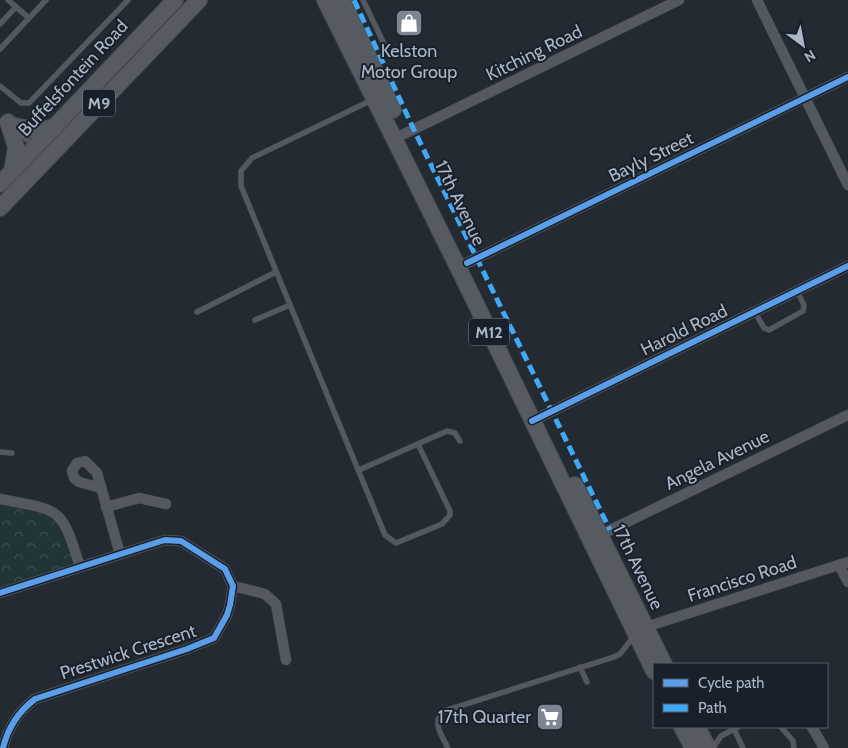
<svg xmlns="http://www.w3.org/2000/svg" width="848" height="748" font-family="Cabin,sans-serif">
<defs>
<pattern id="park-crowns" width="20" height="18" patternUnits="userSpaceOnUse" patternTransform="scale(1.25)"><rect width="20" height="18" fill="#213436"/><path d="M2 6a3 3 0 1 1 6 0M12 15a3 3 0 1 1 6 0" fill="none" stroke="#3f4f51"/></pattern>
</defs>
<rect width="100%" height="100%" fill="#242a31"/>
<path fill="url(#park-crowns)" d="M0,502L44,510L61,522L73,559L69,566L0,589Z"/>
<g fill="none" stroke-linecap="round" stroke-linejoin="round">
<g stroke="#40454a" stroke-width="6">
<g id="service">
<path d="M8,0L29,18"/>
<path d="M363,0L386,48L385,54L373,63"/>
<path d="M0,24L16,7"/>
<path d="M0,49L46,0"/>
<path d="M0,86L21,103H29L128,0"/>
<path d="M372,100L252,158L241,171V186L385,535L396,543L442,524L450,515V511L418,444"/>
<path d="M19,132L32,145"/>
<path d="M197,312L276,272"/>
<path d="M755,312L764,328L769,330L803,311L804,305L797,291"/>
<path d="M255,320L290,305"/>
<path d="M0,452L12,453"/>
<path d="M359,470L447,431L455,433L460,441"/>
<path d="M580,667L587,682"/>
<path d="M781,727L793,741L794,748"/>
<path d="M734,729L743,748"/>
<path d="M448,748C442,736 431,722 444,711L614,657L620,654L634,636"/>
<path d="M713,748L721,736L738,727"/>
</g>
</g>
<g stroke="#40454a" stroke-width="11">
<g id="minor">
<path d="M757,0L848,185"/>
<path d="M404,134L679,0"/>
<path d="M467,263L848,77"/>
<path d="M532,421L848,266"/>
<path d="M101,488L79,482L74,478L72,471L77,463L85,461L97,473L120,554"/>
<path d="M0,499C62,511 61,506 80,567"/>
<path d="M106,507L139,498L166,504"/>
<path d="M600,535L848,415"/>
<path d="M839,565L848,582"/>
<path d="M233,586L265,594L276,604L286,660"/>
<path d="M0,593L152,544L165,540L181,541L225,569L233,586L230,605L227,615L214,638L187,649L35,699C18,712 8,727 3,748"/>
<path d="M646,628L658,623L848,562"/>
<path d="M812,727L824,748"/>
</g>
</g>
<g stroke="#41464e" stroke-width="18">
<g id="primary">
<path d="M325,0L458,267L654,671"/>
<path d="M342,0L393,110"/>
<path d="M8,122L16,147L12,172"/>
<path d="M11,125L36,131L55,127"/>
<path d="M0,184L175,0"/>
<path d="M0,208L199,0"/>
<path d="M575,485L664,664"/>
<path d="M682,727L693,748"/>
<path d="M697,727L708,748"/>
</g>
</g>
<use href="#service" stroke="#545860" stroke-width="5"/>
<use href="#minor" stroke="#545860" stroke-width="10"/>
<use href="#primary" stroke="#565b62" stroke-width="16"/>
<path stroke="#3fa9f5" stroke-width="5" stroke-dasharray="10 5" stroke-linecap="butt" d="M354,0L414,130L610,530"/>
<g stroke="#18202b" stroke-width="9">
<g id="cycleway">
<path d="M467,263L848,77"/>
<path d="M532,421L848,266"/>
<path d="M0,593L152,544L165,540L181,541L225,569L233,586L230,605L227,615L214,638L187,649L35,699C18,712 8,727 3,748"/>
</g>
</g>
<use href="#cycleway" stroke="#5a9eea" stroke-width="6"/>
</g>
<defs>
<g id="shop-square" transform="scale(1.4375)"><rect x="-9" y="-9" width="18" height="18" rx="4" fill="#7c8591" stroke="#18202b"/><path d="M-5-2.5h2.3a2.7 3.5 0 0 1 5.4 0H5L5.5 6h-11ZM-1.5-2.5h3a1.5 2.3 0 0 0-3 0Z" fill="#fff"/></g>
<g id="supermarket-square" transform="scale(1.4375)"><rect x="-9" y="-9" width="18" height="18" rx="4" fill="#7c8591" stroke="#18202b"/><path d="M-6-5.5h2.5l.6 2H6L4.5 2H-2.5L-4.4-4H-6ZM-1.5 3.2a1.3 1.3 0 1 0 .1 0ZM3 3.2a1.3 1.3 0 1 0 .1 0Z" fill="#fff"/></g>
</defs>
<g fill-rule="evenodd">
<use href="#shop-square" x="409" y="23"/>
<use href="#supermarket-square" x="550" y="717"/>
</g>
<g text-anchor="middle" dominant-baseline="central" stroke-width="4" stroke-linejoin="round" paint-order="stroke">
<g fill="#18202b" stroke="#808996" stroke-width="1">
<rect x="83" y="89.5" width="32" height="27" rx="4"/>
<rect x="469" y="318.5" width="40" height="27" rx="4"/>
</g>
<g font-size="16" font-weight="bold" fill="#acb6c4">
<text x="99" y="103">M9</text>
<text x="489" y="332">M12</text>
</g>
<g font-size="18" fill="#acb6c4" stroke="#18202b">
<text x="409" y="51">Kelston<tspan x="409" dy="21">Motor Group</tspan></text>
<text x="531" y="717" text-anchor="end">17th Quarter</text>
</g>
<g font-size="18" fill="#acb6c4" stroke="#18202b">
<text transform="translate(534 53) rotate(-26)">Kitching Road</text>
<text transform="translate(73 78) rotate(-47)">Buffelsfontein Road</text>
<text transform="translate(651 157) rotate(-26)">Bayly Street</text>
<text transform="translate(460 203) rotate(64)">17th Avenue</text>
<text transform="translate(684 330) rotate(-26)">Harold Road</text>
<text transform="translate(717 460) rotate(-26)">Angela Avenue</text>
<text transform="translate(638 567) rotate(64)">17th Avenue</text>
<text transform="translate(742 579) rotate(-18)">Francisco Road</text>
<text transform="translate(128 652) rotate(-18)">Prestwick Crescent</text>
</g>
</g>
<rect x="653" y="663" width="175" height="65" fill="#18202b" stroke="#535c68"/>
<rect x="663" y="679" width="25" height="8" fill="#5a9eea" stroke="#535c68"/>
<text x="698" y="688" font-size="15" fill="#acb6c4">Cycle path</text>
<rect x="663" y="704" width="25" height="8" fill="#3fa9f5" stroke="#535c68"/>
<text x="698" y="713" font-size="15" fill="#acb6c4">Path</text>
<g transform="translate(803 45) rotate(148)" stroke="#18202b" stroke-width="4" paint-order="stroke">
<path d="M0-4L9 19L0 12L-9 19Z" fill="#acb6c4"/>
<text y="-8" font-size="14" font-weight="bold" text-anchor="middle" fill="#acb6c4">N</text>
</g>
</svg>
